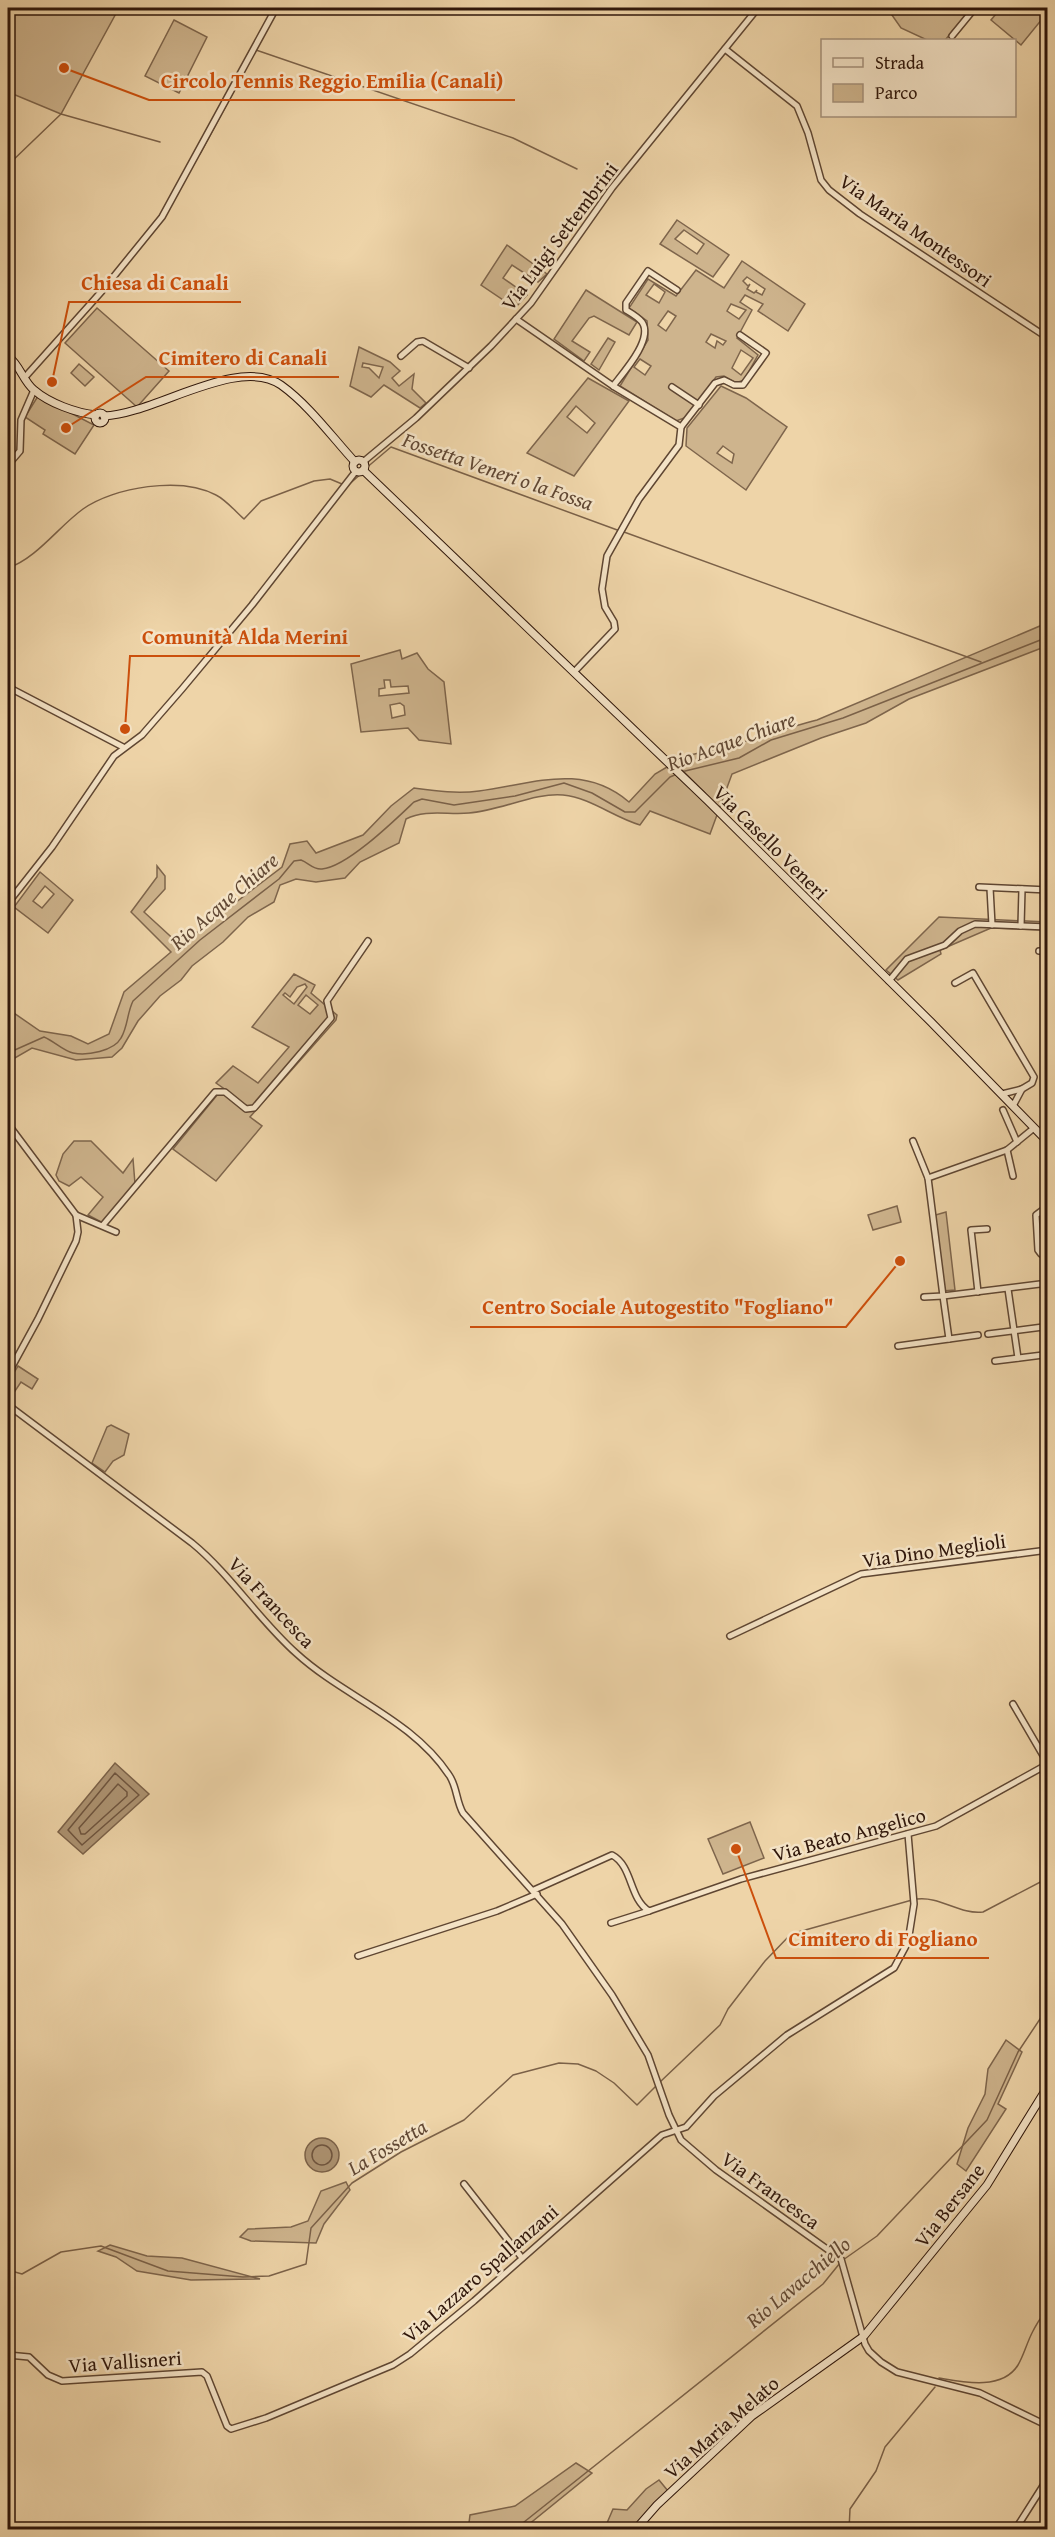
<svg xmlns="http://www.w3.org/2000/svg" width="1055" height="2537" font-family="'Gentium Book Plus',serif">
<rect width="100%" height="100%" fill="#eed4a8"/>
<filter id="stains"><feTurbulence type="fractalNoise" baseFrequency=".00333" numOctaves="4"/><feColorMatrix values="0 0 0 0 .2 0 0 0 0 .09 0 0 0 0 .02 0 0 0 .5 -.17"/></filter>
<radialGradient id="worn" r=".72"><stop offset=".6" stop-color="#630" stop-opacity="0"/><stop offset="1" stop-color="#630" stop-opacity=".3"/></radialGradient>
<g fill="#ceb48d" stroke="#7e654c" stroke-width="1.5" fill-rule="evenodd">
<path d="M8,8H119L61,114L8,92Z"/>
<path d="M887,8L933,10L972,8L946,39L948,40H927L901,28Z"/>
<path d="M1001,8H1047V13L1021,45L991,20Z"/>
<path d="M174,20L207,37L179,93L145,76Z"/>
<path d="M677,220L729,255L713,277L660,244ZM684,230L704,244L697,254L675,239Z"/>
<path d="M507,245L547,274L538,282L512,265L503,278L527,295L515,308L481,285Z"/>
<path d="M742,261L805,304L788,331L758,311L763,304L745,295L740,302L752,310L737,338L758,355L744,380L736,383L724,376L716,377L687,417L676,421L620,386L648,340L647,321L629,308L648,279L676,296L696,270L724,288ZM747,277L765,289L762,295L756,292L757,290L754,293L747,289L750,284L748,286L743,281ZM654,284L665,292L659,303L646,295ZM731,304L746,310L739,319L727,311ZM668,311L676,316L666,331L658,325ZM711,334L726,341L723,345L717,341L715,348L706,342ZM741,350L753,358L741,375L732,368ZM640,359L651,366L645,375L634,367Z"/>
<path d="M586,290L637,322L629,335L594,316L589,318L572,341L590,352L584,361L554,339Z"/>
<path d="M97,308L169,371L137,407L65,343Z"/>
<path d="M608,338L615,342L599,370L591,364Z"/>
<path d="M359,347L390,362L400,371L392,378L399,386L414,374L412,389L426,403L420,408L384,385L371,397L350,386ZM363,363L383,367L379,378L369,368L362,367Z"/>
<path d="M79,364L94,377L85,386L71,373Z"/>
<path d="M588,378L629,401L574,476L527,453ZM576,406L595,423L587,433L567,417Z"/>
<path d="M721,386L746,398L787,427L746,490L686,446L687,428ZM723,446L734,454L732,463L717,453Z"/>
<path d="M38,396L94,425L75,454L43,434L45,430L25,417Z"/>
<path d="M1047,623V646L909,699L866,723L821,738L732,774L710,834L650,811L640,825C613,817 591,798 563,795C537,792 498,811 469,813C448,815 425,809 406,819L399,843L360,862L345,878L316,882L296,879L280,885L274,902L248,917L223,942L192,966L181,980L160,996L138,1021L122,1048L112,1057L76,1060L32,1048L8,1062V1009L40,1031L71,1036L88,1044L109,1034L124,992L171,952L131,912L157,877V866L165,876V889L144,912L180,945L282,867L290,844L307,841L316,853L363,835L391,806L414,788C436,791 457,794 479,791C533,784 582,762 629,802L655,774L667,767L702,799L705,793L674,762C689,753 706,752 723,748C755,739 785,728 817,720Z"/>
<path d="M400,650L402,659L417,653L428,669L444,682L451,744L419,740L408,728L361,732L351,664ZM384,680H390L391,687L408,686L409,693L379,696V689L385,688ZM400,703L404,706L405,715L392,718L390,705Z"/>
<path d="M40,872L73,900L48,933L14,907ZM45,886L54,894L42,908L33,901Z"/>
<path d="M939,917L1047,922V930L991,928L940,950L941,954L898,980L886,970Z"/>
<path d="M294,974L315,985L311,993L337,1015L336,1020L250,1117L262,1126L216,1181L173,1149L223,1088L216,1083L233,1066L258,1083L289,1047L252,1027ZM305,984L307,987L294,1004L283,995L285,993L290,997L297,987ZM306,995L318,1005L310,1014L298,1005Z"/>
<path d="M74,1141H91L123,1173L133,1159L135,1184L103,1223L88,1215L103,1197L81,1177L69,1186L59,1181L56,1175L63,1154Z"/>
<path d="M897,1206L901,1222L873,1230L868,1215Z"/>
<path d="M946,1212L955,1290L942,1291L932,1216Z"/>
<path d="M18,1366L38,1379L32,1389L21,1382L9,1400L8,1382Z"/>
<path d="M111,1425L129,1434L124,1455L113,1461L105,1472L92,1463L107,1427Z"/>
<path d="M750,1822L764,1858L723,1874L708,1839Z"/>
<path d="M1006,2040L1022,2052L998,2104L1006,2109L966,2171L957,2164L968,2128L985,2094L988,2069Z"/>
<path d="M346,2182L350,2190L324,2224L316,2243L251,2241L240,2237L248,2229L291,2227L308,2221L321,2191Z"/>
<path d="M110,2245L147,2256L182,2258L260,2279L191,2280L137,2271L116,2257L98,2251Z"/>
<path d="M576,2463L592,2473L523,2529H491L469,2523L470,2515L515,2506Z"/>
<path d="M659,2480L668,2491L655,2503L633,2529L604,2530L613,2509L627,2510L646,2489Z"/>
</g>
<g fill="#ad9372" stroke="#7b6148" stroke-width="1.5">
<path d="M115,1763L149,1794L83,1854L58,1832Z"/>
<circle cx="322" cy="2155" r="17"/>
</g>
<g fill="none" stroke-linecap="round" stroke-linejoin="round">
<g stroke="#6e543e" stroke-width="1.5">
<path d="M115,1773L139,1795L82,1845L68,1830Z"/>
<path d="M118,1784L127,1792V1796L85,1834H81L79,1828Z"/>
<circle cx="322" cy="2155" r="10"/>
</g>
<g stroke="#7b6148" stroke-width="1.5">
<path d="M256,50L513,138L577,169"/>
<path d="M200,154L247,67"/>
<path d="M8,165L61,114L160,142"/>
<path d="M365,469L391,447L620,531"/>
<path d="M346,487L362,473"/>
<path d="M624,532L981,662"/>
<path d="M8,568C37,558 58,527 83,509C114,487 181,476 216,495C226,500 235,511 244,519L261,501L314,481L330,479L342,484"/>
<path d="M681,772L739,758L771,740L843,718L1048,637"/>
<path d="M8,1053L44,1037C54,1041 63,1051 73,1053C87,1056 114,1051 121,1038C128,1026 127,1013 133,1001L200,940L279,879L294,861L301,860C309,863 313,870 322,869C347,867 395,820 414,802L422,799L454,805L515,796L564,783L592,793L625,812H635L670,777L677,774"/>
<path d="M917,1899C940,1896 960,1915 983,1912L1048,1878"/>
<path d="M660,2082L720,2025L728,2009L765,1961L791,1934L912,1900"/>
<path d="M843,2260L877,2236L987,2120L1018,2052L1048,2007"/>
<path d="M8,2270L22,2274L61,2252L101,2246L168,2271L243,2277L269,2276L306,2264L311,2228L352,2183L401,2152L464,2120L513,2075L559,2063L578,2064L596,2071L614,2083L637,2105L656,2086"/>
<path d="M939,2378C962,2382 1002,2391 1018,2365C1024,2355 1027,2342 1033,2331C1037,2324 1040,2316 1048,2313"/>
<path d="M438,2530H483"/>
<path d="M514,2530L823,2284L840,2263"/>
<path d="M849,2530L850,2509L876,2471L885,2447L935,2387"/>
</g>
<g stroke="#5f4632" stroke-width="8">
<g id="street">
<path d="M952,36L975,8"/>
<path d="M725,49L797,106L808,133L821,180L829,190L860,214L1048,338"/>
<path d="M516,319L613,386L681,427L679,445L639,499L607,556L602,589L605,607L614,622L615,629L575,671"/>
<path d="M401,356L417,342L423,341L469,368"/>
<path d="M26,376L102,291L162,217L276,8"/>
<path d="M613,386C623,373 654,339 642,322C638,317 631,313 626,310V303L648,271L677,290"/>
<path d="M672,387L699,405"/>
<path d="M681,427L715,383L724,380L734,385H743L766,353L740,335"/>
<path d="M363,462L416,418L491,346L531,303L612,188L758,8"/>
<path d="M8,465L20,451L21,420L34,390"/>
<path d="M8,687L123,747"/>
<path d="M979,887L1048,890"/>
<path d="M990,888L992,925"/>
<path d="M8,903L52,847L114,756L142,735L182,689L252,605L356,471"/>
<path d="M1021,926L1022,889"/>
<path d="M1039,951L1048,952"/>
<path d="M889,981L907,959L945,945L960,931L975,924L1048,927"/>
<path d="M955,983L973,973L1034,1077L1032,1083L1022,1089L1002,1094"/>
<path d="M1013,1106L1022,1089"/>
<path d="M1003,1110L1017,1142"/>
<path d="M8,1124L76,1215L78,1232L76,1241L38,1319L8,1374"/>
<path d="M913,1141L928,1178"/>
<path d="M1007,1150L1013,1176"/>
<path d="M1048,1206L1036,1215L1038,1250L1041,1254H1048"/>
<path d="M76,1215L116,1232"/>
<path d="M103,1225L215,1092H225L246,1109L254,1108L331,1018L327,1001L368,941"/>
<path d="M1008,1289L1018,1358"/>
<path d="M978,1292L971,1230L987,1229"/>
<path d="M924,1297L943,1296L928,1178L1007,1150L1034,1128"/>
<path d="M988,1334L1043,1327"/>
<path d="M949,1339L943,1296L1048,1283"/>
<path d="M898,1346L978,1335"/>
<path d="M995,1361L1043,1355"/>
<path d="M8,1405L192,1543C231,1575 258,1619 296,1653C344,1697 412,1719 449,1775C457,1786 456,1801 463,1813L562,1924L612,1995L648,2055L669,2115L681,2140L716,2170L841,2259L865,2344L869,2351L881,2362L897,2372L980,2393L1048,2426"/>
<path d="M730,1636L861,1574L1048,1550"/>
<path d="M1013,1704L1048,1764"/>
<path d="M534,1890L612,1855C633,1866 629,1899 649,1911L741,1879L936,1826L1048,1764"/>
<path d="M611,1923L649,1911"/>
<path d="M358,1956L497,1911L537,1894"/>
<path d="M464,2184L522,2258"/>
<path d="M8,2355L29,2357L48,2375L62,2381L202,2372L207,2376L227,2426L231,2429L266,2418L393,2365L410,2354L474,2301L662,2135L686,2127L714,2096L787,2035L894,1968L908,1942L914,1904L908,1834"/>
<path d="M1015,2530L1048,2478"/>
</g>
</g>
<g stroke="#2f160a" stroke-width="9">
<g id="secondary">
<path d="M8,356C20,365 23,381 34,390C49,403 76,413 96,415"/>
<circle cx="100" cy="418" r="5"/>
<path d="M104,416C155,414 238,355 281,385C309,405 332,437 355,462"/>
<circle cx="359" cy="466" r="6"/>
<path d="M363,470L707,800L931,1022L1048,1142"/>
<path d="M635,2530L657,2505L752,2416L864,2336L987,2185L1048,2086"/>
</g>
</g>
<use href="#street" stroke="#f4e3c6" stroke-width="5"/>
<use href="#secondary" stroke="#f4e3c6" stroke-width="7"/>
</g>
<g text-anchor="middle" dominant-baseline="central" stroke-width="5" stroke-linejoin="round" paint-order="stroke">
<g font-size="20" fill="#2f160a" stroke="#f4e3c6">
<text transform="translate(916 230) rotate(35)">Via Maria Montessori</text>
<text transform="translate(559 236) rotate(-53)">Via Luigi Settembrini</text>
<text transform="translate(771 842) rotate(45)">Via Casello Veneri</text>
<text transform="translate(934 1550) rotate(-8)">Via Dino Meglioli</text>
<text transform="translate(272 1602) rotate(47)">Via Francesca</text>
<text transform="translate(849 1834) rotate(-15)">Via Beato Angelico</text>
<text transform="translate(771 2190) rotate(36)">Via Francesca</text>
<text transform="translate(949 2205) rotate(-52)">Via Bersane</text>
<text transform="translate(480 2273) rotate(-41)">Via Lazzaro Spallanzani</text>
<text transform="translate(125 2361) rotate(-4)">Via Vallisneri</text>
<text transform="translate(721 2427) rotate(-41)">Via Maria Melato</text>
</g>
<g font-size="21" font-style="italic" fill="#614834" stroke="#f4e3c6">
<text transform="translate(498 471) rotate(19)">Fossetta Veneri o la Fossa</text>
<text transform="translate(731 741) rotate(-20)">Rio Acque Chiare</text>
<text transform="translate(224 901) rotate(-41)">Rio Acque Chiare</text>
<text transform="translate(387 2147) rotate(-31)">La Fossetta</text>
<text transform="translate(798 2282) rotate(-40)">Rio Lavacchiello</text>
</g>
</g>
<path fill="none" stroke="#cc4f0c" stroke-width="2" d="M64 68L149 100H515M52 382L69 302H241M66 428L146 377H339M125 729L130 656H360M900 1261L846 1327H470M736 1849L776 1958H989"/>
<g fill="#cc4f0c" stroke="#f4e3c6" stroke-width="2">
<circle cx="64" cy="68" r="6"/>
<circle cx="52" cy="382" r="6"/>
<circle cx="66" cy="428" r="6"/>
<circle cx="125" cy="729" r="6"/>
<circle cx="900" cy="1261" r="6"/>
<circle cx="736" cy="1849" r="6"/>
</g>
<g font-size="21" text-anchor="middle" font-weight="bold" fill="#cc4f0c" stroke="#f4e3c6" stroke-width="5" stroke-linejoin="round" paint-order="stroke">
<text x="332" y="88">Circolo Tennis Reggio Emilia (Canali)</text>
<text x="155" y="290">Chiesa di Canali</text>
<text x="243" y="365">Cimitero di Canali</text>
<text x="245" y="644">Comunità Alda Merini</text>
<text x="658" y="1314">Centro Sociale Autogestito "Fogliano"</text>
<text x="883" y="1946">Cimitero di Fogliano</text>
</g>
<rect width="1055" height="2537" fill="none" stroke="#eed4a8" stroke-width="30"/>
<rect x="9" y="9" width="1037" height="2519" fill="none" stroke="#2f160a" stroke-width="3"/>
<rect x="15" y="15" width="1025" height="2507" fill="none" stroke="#2f160a" stroke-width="1.5"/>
<rect x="821" y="39" width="195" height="78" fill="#f4e3c6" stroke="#a5917b" stroke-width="1.5"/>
<rect x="833" y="58" width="30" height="9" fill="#f4e3c6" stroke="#a5917b" stroke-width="1.5"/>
<text x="875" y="69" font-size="18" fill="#2f160a">Strada</text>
<rect x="833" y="84" width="30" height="18" fill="#ceb48d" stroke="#a5917b" stroke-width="1.5"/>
<text x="875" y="99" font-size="18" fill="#2f160a">Parco</text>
<rect width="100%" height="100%" filter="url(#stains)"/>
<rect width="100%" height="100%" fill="url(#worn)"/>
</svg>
